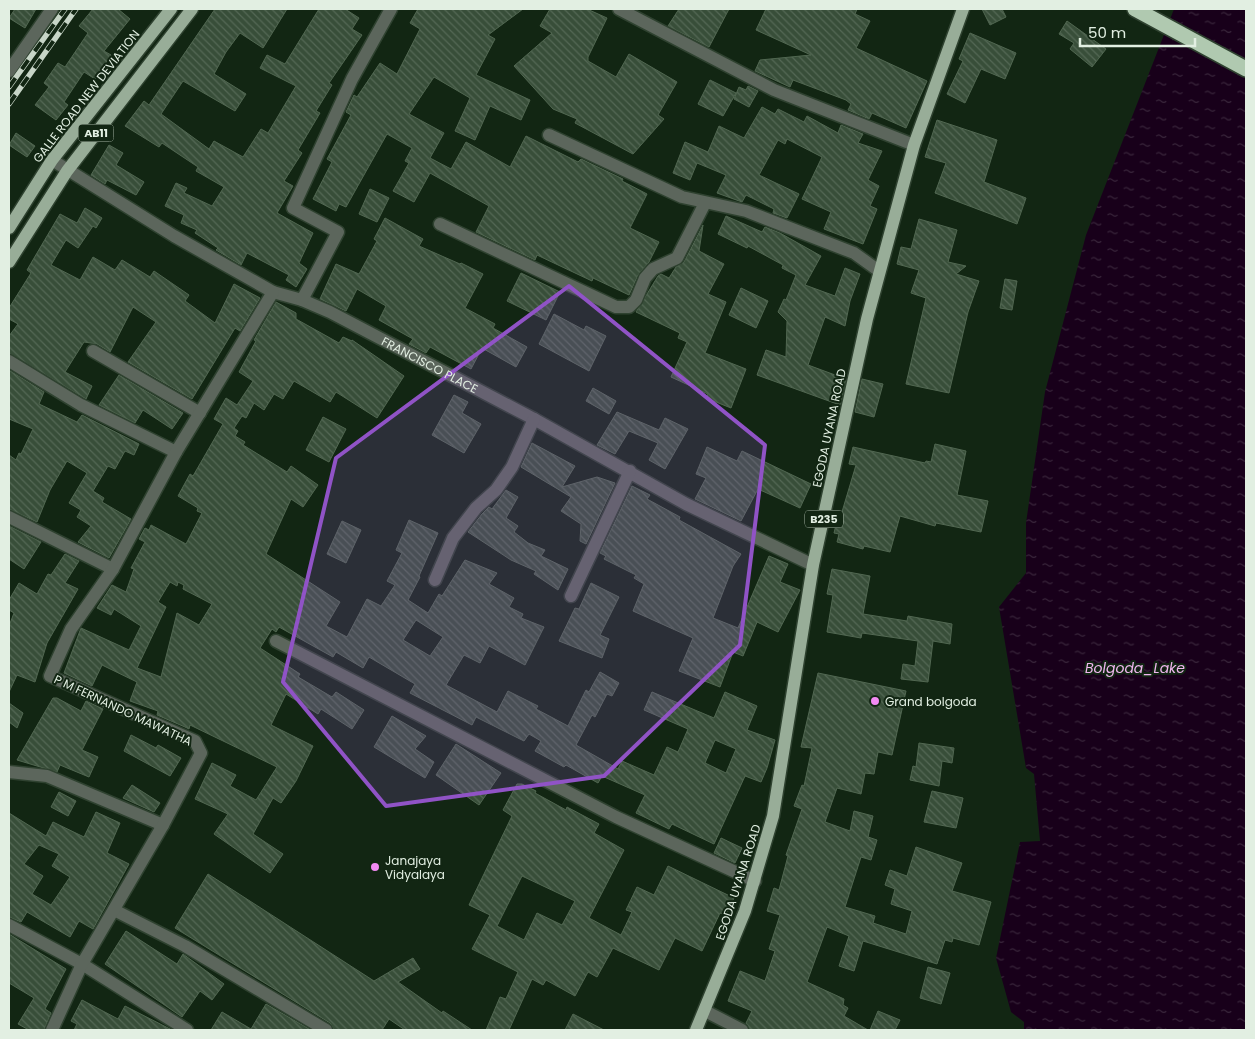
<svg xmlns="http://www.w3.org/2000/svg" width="1255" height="1039" font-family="Poppins,sans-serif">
<defs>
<pattern id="water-ripples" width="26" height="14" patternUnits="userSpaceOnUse" patternTransform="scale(1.25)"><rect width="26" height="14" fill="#18001a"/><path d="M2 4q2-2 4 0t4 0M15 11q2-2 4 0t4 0" fill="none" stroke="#39263b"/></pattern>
<pattern id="building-back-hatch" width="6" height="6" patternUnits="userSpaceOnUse" patternTransform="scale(1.25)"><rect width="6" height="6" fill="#384e39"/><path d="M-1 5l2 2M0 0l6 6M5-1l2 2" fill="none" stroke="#546855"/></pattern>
</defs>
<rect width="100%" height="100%" fill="#122613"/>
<path fill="url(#water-ripples)" d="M1174,9H1246V1030H1024V1022L1011,1012L996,958L1020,842L1040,841L1034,774L1026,768L999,607L1026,573V523L1045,392L1086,235Z"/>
<g fill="url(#building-back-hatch)" stroke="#516751" fill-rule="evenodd">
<path d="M15,9H36L25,28L9,18Z"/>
<path d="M93,9H118L130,19L104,51L111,55L95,79L84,72L64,102L68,105L56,120L35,105L49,87L44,83L58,63L65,67L88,33L79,26Z"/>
<path d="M215,9H287L263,48L240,33L226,52L214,74L246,94L235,111L183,81L161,114L209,149L214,141L243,157L261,129L268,133L296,86L260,68L267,55L285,64L319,9H345L359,18L352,29L362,35L329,83L332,85L316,111L320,113L298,150L302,153L284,181L293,186L277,213L313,233L299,263L307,269L296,287L286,280L289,275L247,253L241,265L216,250L218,248L195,233L197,230L181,223L184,215L165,206L176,183L187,188L184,193L212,206L224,187L196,171L198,167L162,143L159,147L125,126L144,101L149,105Z"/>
<path d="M418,9H523L488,35L495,39L476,75L530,100L521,120L490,106L475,140L455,131L470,98L434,77L409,114L444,133L430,158L451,169L466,142L510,167L526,136L578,162L581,159L623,179L622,181L647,194L630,228L659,242L649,262L638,275L629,295L593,278L592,281L537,255L535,260L476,232L489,206L430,173L414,202L393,191L409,163L405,161L412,148L387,134L346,207L339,204L336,211L313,199L332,162L327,159L351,115L346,112L354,95L357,97L380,63L397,74L420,29L410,23Z"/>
<path d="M550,9H587L607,18L588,57V61L616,77L629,54L677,82L658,115L664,119L633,154L575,123L577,119L553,109L514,66L552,33L540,26Z"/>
<path d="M679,9H729L709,47L668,26Z"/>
<path d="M766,9H857L855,14L870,21L856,48L927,81L906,128L872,113L869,119L848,110L851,104L846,100L793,80L790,87L755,71L760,60L811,55L756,30Z"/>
<path d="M982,9H1002L1006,17L990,25Z"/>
<path d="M1067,21L1106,49L1092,67L1070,49L1074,43L1059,34Z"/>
<path d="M970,33L1016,53L1005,79L981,69L965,103L947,94L963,61L959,59Z"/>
<path d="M710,80L736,93L723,116L698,104Z"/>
<path d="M748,86L758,91L749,107L734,99L739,87L746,90Z"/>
<path d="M762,107L775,114L778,109L804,122L807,116L838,133L841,125L863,134L858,143L882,151L868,180L879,186L870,206L877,209L863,244L824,229L831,212L802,199L822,157L787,139L785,144L778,140L759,175L799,194L787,218L773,213L774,209L746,195L742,202L717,193L726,175L697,163L690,180L673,173L685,142L708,152L719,126L744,138Z"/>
<path d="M937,120L997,140L984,182L1026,198L1017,224L935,193L946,163L925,157Z"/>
<path d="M16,133L35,146L27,157L9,145Z"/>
<path d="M109,145L123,153L116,165L144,182L136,195L107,180L105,184L91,175Z"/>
<path d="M370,189L389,198L377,222L359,214Z"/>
<path d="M85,208L102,218L96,228L93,226L78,248L66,240L51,265L80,280L93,257L115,270L122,260L150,277L154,271L189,295L185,301L215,323L234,284L260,298L240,331L235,328L192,399L128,362L156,322L133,307L110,352L97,344L84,342L65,372L92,386L86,399L9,353V336L18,324L9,319V308L31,273L27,270L60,214L77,223Z"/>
<path d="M726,216L762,232L765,227L780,233L821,256L805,285L835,296L845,268L860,274L850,301L845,326L825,317L808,365L846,379L840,405L757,375L766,350L786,357L787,321L778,312L784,299L786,300L796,275L782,268L783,265L748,246L747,248L718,234Z"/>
<path d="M385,218L423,239L419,246L460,264L461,263L483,274L465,308L495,324L493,328L527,347L516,367L482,348L471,369L430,347L426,353L409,344L413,339L379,320L386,306L357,289L346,311L320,299L336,264L359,274L377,241L374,239Z"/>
<path d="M919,219L957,230L948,262L966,266L956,274L979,281L968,312L949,393L906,384L926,298L911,293L919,270L897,264L901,247L911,249Z"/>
<path d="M703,225L699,251L724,264L708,294L726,302L705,353L746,369L731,408L706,398L708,394L671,377L687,342L678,338L680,333L636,312L658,276L661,274L669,278L676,267L684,262Z"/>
<path d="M521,273L560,292L546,320L507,301Z"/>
<path d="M1005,279L1017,281L1012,310L1000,308Z"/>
<path d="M741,288L768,301L756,328L729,315Z"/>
<path d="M276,302L296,313V319L339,343L343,337L352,341V340L404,376L377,418L336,392L330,402L294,381L283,399L274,394L264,410L254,403L246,418L242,416L234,428L238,431L235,436L245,442L243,445L287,472L291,466L318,485L303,507L291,499L266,554L340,602L326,626L347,637L367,599L381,606L395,585L387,581L402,553L396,550L409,520L438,533L419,576L420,577L408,600L428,613L439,594L442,596L465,560L497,573L489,584L514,598L509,607L523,614L521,618L544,627L525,665L489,646L480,663L464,655L446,685L497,712L508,691L538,706L536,709L568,726L586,690L589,692L600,672L619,683L612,696L607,694L595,717L592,715L576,745L618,769L622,761L654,775L667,747L678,752L688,729L644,710L652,692L714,718L725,692L757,706L747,730L775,740L767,768L761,782L745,776L714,844L672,824L669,829L636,813L645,795L602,776L598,783L566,765L564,767L535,751L541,741L529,734L524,741L476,717L472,725L410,693L415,684L369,657L363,668L336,652L333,657L279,627L276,632L272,629L260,648L300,674L298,677L332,697L336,692L364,710L352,729L321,709L318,714L286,694L271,725L313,746L296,781L281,803L273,798L253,834L283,854L270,873L214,834L228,814L195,799L212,763L236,775L230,786L256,800L277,767L190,725L189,729L185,727L157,715L158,711L130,701L137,682L102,665L92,686L64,673L81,628L129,650L141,626L114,609L111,615L97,608L112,585L126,592L134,569L131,568L145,542L139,539L145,528L149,530L151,525L186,544L202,513L197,511L198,508L178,496L190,474L193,476L223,424L214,419L226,398L237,405L253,381L239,372L256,341L254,340ZM170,582L177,586L178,582L184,585L183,589L212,604L199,625L177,613L161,677L137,668L166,607L158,602ZM416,620L443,637L430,656L403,640ZM715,740L736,749L726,773L705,763Z"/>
<path d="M554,314L584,330L586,326L606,336L589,371L539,344Z"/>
<path d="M9,370L44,392L39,404L77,422L82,415L139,444L134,455L125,451L115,469L108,466L93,491L104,498L102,502L131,519L109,558L78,542L91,526L77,517L81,510L69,503L87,473L67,461L50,490L37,522L9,509V455L16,460L19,453L21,454L33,429L9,419Z"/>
<path d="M119,375L183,413L172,429L143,410L135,423L99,405Z"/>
<path d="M862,379L883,384L874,417L855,412Z"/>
<path d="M593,388L616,401L609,414L586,401Z"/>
<path d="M454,395L468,402L462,413L481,424L464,453L432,435Z"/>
<path d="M617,412L659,430L665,418L688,429L665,469L649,460L658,443L629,431L615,454L597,445Z"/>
<path d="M323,417L346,429L329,462L306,450Z"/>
<path d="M532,443L575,466L562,487L597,477L615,483L586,544L580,541L581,524L561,511L571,497L521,467Z"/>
<path d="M935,444L966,451L957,495L988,501L981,532L936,523L935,526L900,516L890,552L864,546L863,549L837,542L839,534L834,533L837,521L839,522L856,465L849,464L853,447L925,463L926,461L931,462Z"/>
<path d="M707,447L737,461L742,451L811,484L800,508L758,489L741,521L695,499L706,478L696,474Z"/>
<path d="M632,486L650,495L647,499L680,517L679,520L741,554L733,566L713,618L738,628L769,556L788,564L780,582L800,590L778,632L757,622L743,656L733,652L720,687L679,671L693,638L633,611L644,584L634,578L636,575L604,559L606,556L600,553Z"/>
<path d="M506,490L518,497L506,518L518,526L514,532L528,543L545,550L541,556L568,569L558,590L534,574L536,571L511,560L468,532L482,514L489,507L492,509Z"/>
<path d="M342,521L361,530L346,563L327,554Z"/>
<path d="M9,526L41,542L24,569L9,559Z"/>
<path d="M65,554L79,561L65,583L78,589L47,643L35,682L17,675L9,692V626L14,613L9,610V600L19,583L37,594L48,574L51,575Z"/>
<path d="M832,569L870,576L863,614L907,621L908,616L952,624L950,644L933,641L928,682L901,679L903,664L915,666L918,641L862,633L861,638L827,632L833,595L827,594Z"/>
<path d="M591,583L619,597L600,635L609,639L602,658L559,641L575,608L579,609Z"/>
<path d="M818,673L906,691L892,755L878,752L874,774L865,773L861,794L837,788L825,822L850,831L854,811L873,816L868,837L877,840L871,860L861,857L845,907L875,916L873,923L906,934L912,911L891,904L895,889L885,885L890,870L907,876L916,847L962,863L952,891L991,902L979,945L953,938L952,942L945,940L937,964L863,941L854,971L839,966L849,936L827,927L807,982L844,999L843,1005L848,1008L844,1016L868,1030H750L746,1023L752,1011L728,1001L740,971L765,981L775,951L769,949L780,915L767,911L774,888L779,890L788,856L786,855L802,809L794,806L802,785L804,786L812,748L801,747Z"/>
<path d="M53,698H57L81,711L86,701L103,709L82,750L98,757L89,777L60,765L57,772L17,760Z"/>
<path d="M9,703L23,713L17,728L9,722Z"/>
<path d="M392,716L426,736L415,749L434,762L425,778L374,747Z"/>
<path d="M131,735L156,748L158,745L181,758L170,776L124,751Z"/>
<path d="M919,743L954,748L952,763L942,761L939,786L910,780L913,766L916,767Z"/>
<path d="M456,744L501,773L479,805L436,775Z"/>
<path d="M517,784H522L536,791L535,793L566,810L567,807L599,824L594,833L624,850L589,918L621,935L632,912L626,910L637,887L654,895L668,866L734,898L726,915L720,913L702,951L675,938L659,970L613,948L597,977L588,972L575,996L546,980L543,985L532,979L509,1030H486L500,997L506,999L518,972L472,949L490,915L469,905L512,816L503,810ZM522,876L575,901L562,925L537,913L524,940L497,926Z"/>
<path d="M132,785L160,803L154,812L123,798Z"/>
<path d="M932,791L963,798L956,828L924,822Z"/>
<path d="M59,792L76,801L68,816L51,807Z"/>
<path d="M96,812L120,823L107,853L129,864L93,929L79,921L70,937L27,912L21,922L9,917V813L46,836L53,822L84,837ZM39,845L59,854L52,866L70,877L51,905L32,894L43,876L24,864Z"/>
<path d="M721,838L742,848L735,863L714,853Z"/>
<path d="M208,874L374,981L413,958L420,969L398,982L442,1013L443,1011L472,1030H405L389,1019L382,1030H334L330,1023L175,928Z"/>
<path d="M126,931L177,964L183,954L224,984L212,1000L200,991L182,1017L105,964Z"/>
<path d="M9,934L66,969L45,1009L51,1013L44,1030H29L18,1024L34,998L9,983Z"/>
<path d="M928,967L950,973L941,1004L920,998Z"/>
<path d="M82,1000L118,1019L125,1006L172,1030H74L77,1024L71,1021Z"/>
<path d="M266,1004L311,1030H211L222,1012L251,1029Z"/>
<path d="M878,1011L900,1020L895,1030H870Z"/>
<path d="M573,1014L604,1030H565Z"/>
</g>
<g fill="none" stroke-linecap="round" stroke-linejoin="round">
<g stroke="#2f4230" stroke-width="15">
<g id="minor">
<path d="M619,9L774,90L914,145"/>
<path d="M9,71L52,9"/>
<path d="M549,135L682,197L746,211L854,253L879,271"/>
<path id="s1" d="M52,160L174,236L273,292L302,300L330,312L534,419L686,504L813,565"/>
<path d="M440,224L616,307H629L636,300L645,278L653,269L677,258L705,203"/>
<path d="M302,300L338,232L293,208L352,79L391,9"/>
<path d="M93,351L200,413"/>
<path d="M9,361L81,405L176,452"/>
<path d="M9,517L113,569"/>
<path d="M435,580L453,538L476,508L496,490L512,467L534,419"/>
<path d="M571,596L630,471"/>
<path d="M276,641L616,817L755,881"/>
<path d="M9,772L47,776L163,825"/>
<path d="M114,910L185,946L326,1030"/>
<path d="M9,925L82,964L187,1030"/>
<path d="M705,1011L742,1030"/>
<path d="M52,1030L82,964L163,825L201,753L195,741L50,676L71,629L113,569L176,452L273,292"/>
</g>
</g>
<g stroke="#2f4230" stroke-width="15">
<g id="major">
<path d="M9,228L52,160L171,9"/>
<path d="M9,262L67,171L192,9"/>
<path d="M696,1030L745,911L773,816L813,565L867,319L914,145L963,9"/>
</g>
</g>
<g stroke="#2f4230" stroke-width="18">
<path id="highway" d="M1135,9L1246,69"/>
</g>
<use href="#minor" stroke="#5c665c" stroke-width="12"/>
<use href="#major" stroke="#98ad98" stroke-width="12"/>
<use href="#highway" stroke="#b0c9b0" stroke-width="15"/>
<g stroke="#c7d5c7" stroke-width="5.5">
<g id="rail">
<path d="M9,87L65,9"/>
<path d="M9,104L76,9"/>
</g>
</g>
<use href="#rail" stroke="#122613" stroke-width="4" stroke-dasharray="11" stroke-linecap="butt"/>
</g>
<path fill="#9053c6" fill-opacity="0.2" stroke="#9053c6" stroke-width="4" stroke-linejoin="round" d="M569,286L765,445L740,645L604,776L386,806L283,682L336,458Z"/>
<g fill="#f28af3" stroke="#122613" stroke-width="2">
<circle cx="875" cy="701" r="5"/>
<circle cx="375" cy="867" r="5"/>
</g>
<g text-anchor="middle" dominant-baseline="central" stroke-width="4" stroke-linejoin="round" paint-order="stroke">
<g fill="#122613" stroke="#a4b3a4" stroke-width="1">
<rect x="78.5" y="124.5" width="35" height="17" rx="4"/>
<rect x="805" y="510.5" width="38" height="17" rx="4"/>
</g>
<g font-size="11" font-weight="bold" fill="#e2efe2">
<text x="96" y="133">AB11</text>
<text x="824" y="519">B235</text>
</g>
<g font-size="12" fill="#e2efe2" stroke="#122613">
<text transform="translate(86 96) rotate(-52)">GALLE ROAD NEW DEVIATION</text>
<text stroke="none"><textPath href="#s1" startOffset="431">FRANCISCO PLACE</textPath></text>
<text transform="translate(829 428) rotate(-78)">EGODA UYANA ROAD</text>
<text transform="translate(123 710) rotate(25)">P M FERNANDO MAWATHA</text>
<text transform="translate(738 882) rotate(-72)">EGODA UYANA ROAD</text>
</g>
<g font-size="12" fill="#e2efe2" stroke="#122613" text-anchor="start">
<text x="885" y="701">Grand bolgoda</text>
<text x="385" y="860">Janajaya<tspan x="385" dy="14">Vidyalaya</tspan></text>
</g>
<g font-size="14" font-style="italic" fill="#f0b7ef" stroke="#122613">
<text x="1135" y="668">Bolgoda_Lake</text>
</g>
</g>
<rect width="1255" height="1039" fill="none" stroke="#e2efe2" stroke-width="20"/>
<path d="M1080 38v8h115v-8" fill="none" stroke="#e2efe2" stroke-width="2.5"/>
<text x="1088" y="38" font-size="15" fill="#e2efe2" stroke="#122613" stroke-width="4" paint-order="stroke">50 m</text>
</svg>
